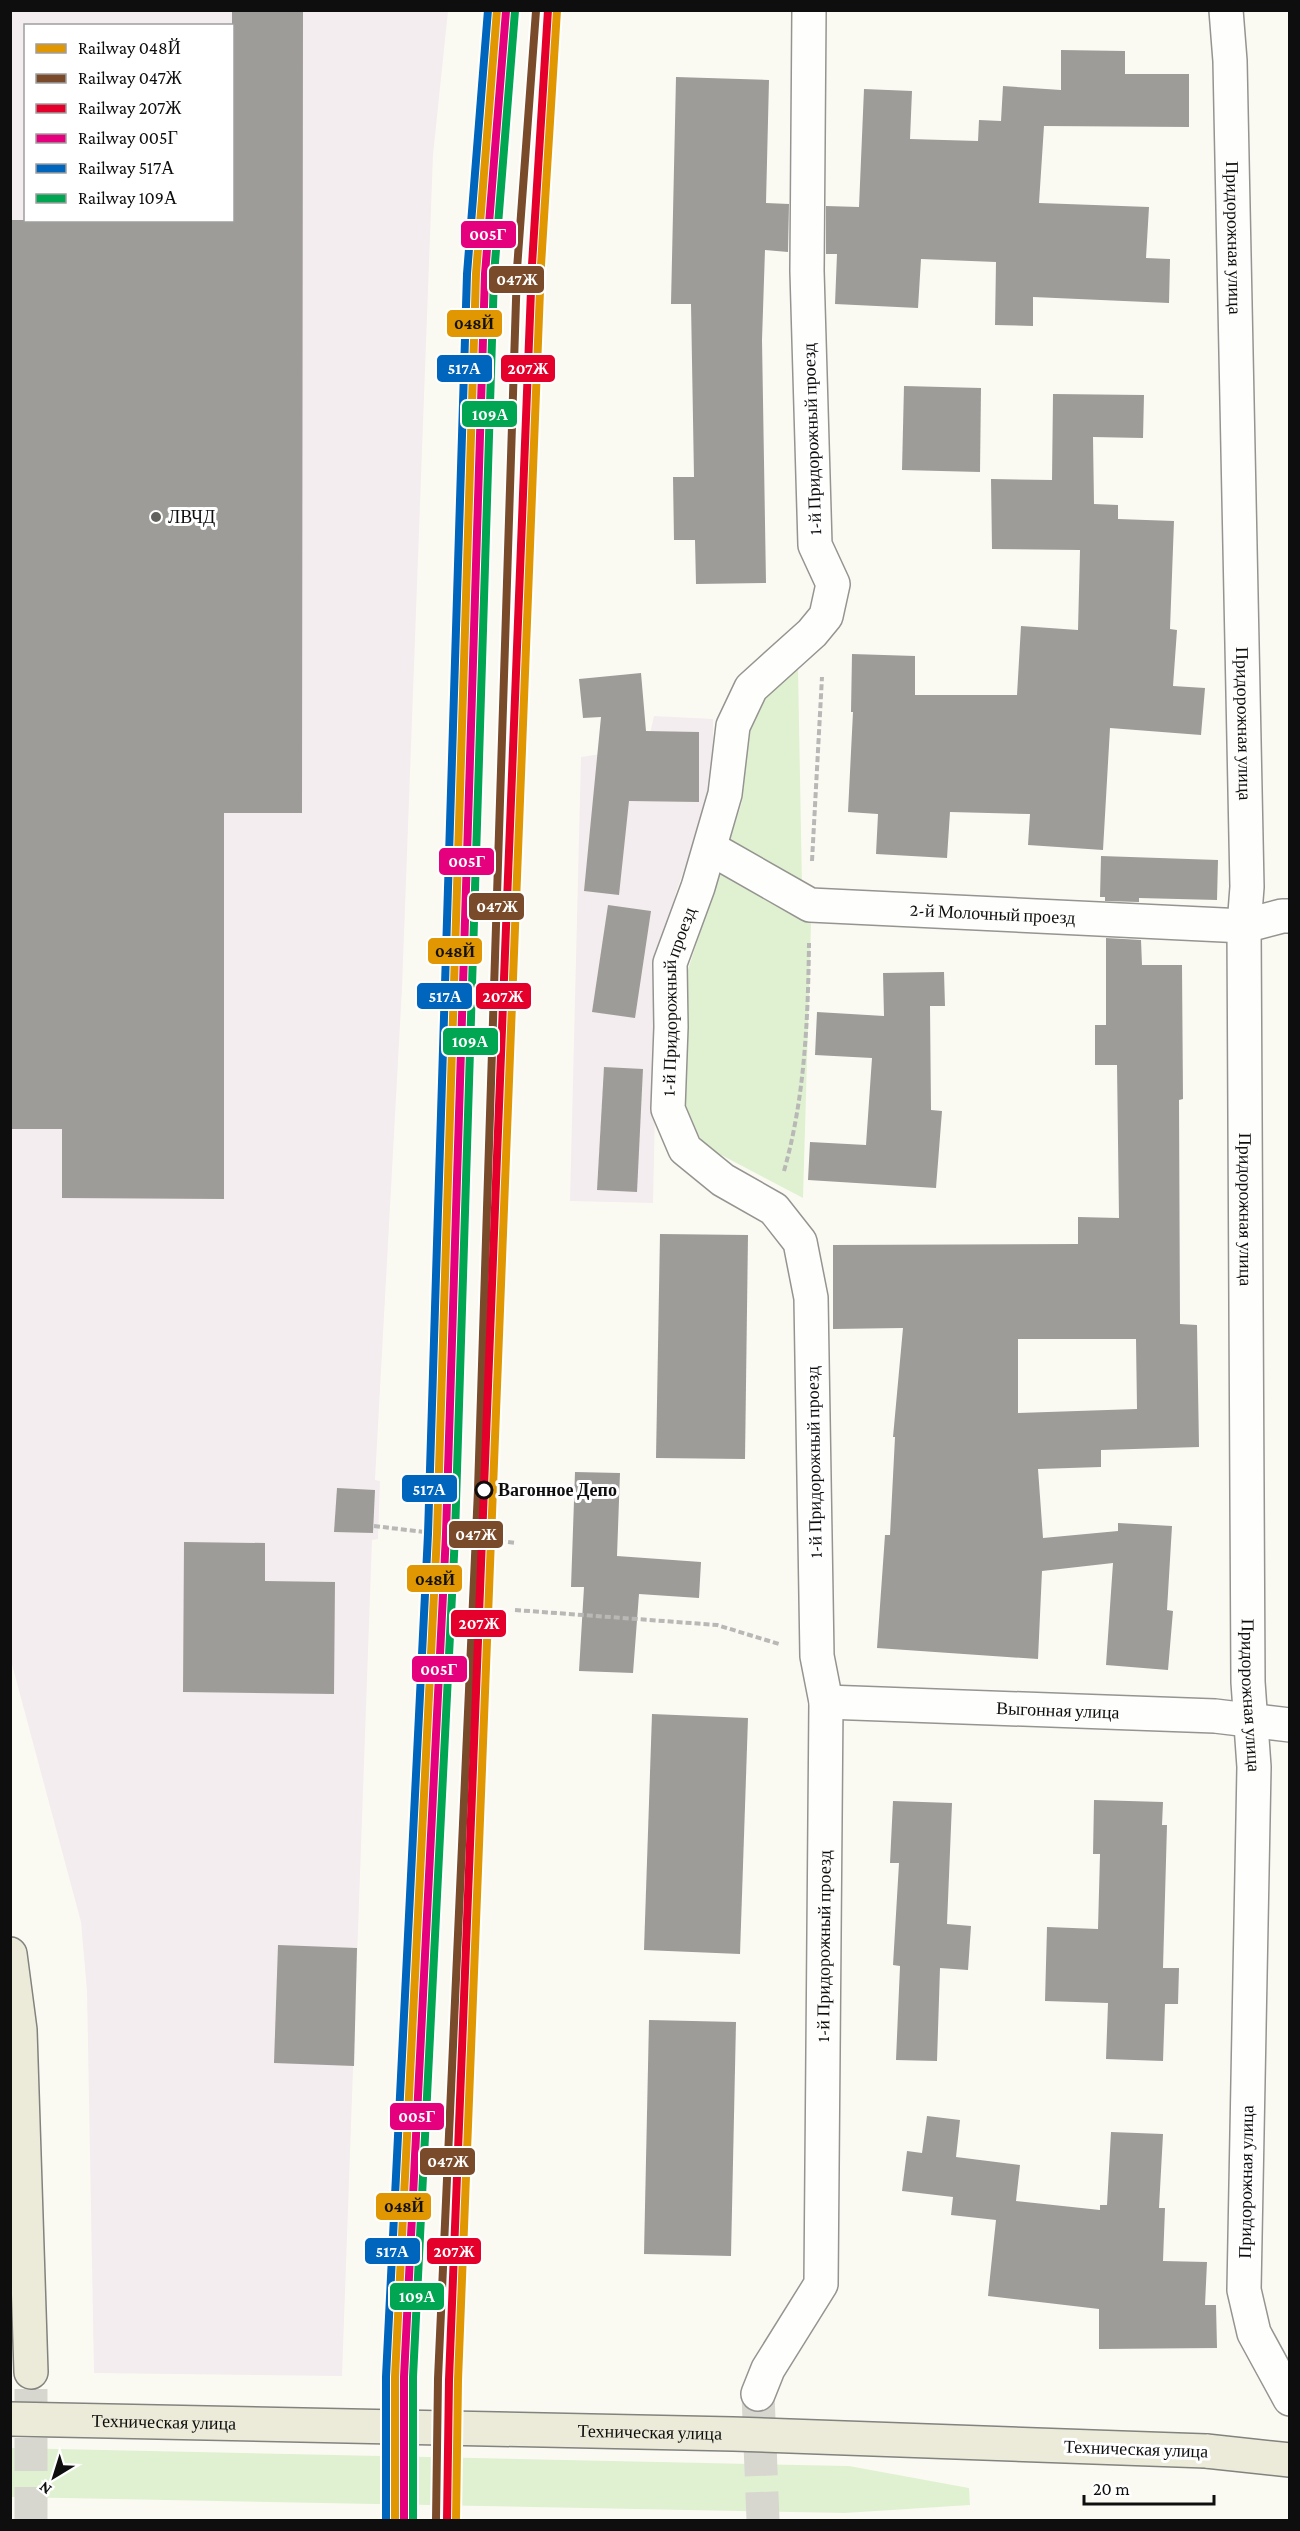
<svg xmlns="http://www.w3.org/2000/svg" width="1300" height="2531" font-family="'Crimson Pro',serif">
<rect width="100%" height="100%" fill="#fbfaf2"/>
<g fill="#f3edef" fill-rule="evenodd">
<path d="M10,11H448L433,155L402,988L375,1480L380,1481L378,1539L372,1540L342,2376L94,2373L87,1991L81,1922L10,1657ZM26,26H232V220H26Z"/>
<path d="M654,716L713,719V789L676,892L658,969L653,1203L570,1201L581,757L647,747Z"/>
</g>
<g fill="#e0f1d2">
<path d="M798,667L802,886L811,924L803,1198L706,1147L682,1109L686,976L742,802L750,716L763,695Z"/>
<path d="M11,2448L849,2466L969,2488L970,2505L845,2513L11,2497Z"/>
</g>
<g fill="#9e9c98" fill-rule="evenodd">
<path d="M232,10H303L302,813H224V1199L62,1198V1129H10V220H232Z"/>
<path d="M1061,50L1125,51V74H1189V127L1044,126L1039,203L1149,207L1146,258L1170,259L1169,303L1033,297V326L995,325L996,262L921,259L918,308L835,304L837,254H826V206L859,207L864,89L912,91L910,139L978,141L979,120L1001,121L1003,86L1061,90Z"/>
<path d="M676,77L769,80L766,203L789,204L788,252L765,250L762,340L766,583L696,584L695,540H674L673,477H694L691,304H671Z"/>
<path d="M904,386L981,388L980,472L902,470Z"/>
<path d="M1053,394L1144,395L1143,438L1093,437L1094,504L1118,505V519L1174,521L1170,629L1177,630L1173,686L1205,688L1201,735L1110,728L1103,850L1028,845L1030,814L950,812L947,858L876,854L878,814L848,812L853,712H851L852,654L915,656V695H1017L1021,626L1078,630L1080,550L992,549L991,479L1052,480Z"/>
<path d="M641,673L646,731L699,732V802L629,801L619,895L584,891L601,717L583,718L579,679Z"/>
<path d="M1101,856L1218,860L1217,900L1139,898V902L1105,901V897H1100Z"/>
<path d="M608,905L651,911L635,1018L592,1012Z"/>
<path d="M1106,938L1141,940L1142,965H1182L1183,1099L1179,1100L1180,1324L1197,1325L1199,1447L1101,1450V1467L1038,1469L1043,1538L1118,1531V1523L1172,1526L1167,1610L1173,1611L1168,1670L1106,1665L1113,1563L1042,1571L1038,1659L877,1648L885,1535H890L895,1437H893L903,1328L833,1329V1245L1078,1244V1217L1119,1218L1117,1065H1095V1025H1106ZM1018,1339H1136L1137,1409L1018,1413Z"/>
<path d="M944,972L945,1006H930L931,1110L942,1111L936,1188L808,1180L810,1142L866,1145L872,1058L815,1055L817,1012L884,1016L883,973Z"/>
<path d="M604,1067L643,1069L637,1192L597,1190Z"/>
<path d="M660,1234L748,1235L745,1459L656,1458Z"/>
<path d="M575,1472L620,1473L617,1556L701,1562L699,1598L639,1594L633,1673L579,1671L584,1587H571Z"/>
<path d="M337,1488L375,1490L373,1533L334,1532Z"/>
<path d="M184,1542L265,1543V1581L335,1582L334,1694L183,1692Z"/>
<path d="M652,1714L748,1718L740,1954L644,1950Z"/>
<path d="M1094,1800L1163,1802L1162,1825H1167L1163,1968H1179L1178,2004H1165L1163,2061L1106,2059L1108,2003L1045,2001L1047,1927L1098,1929L1100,1854H1093Z"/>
<path d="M893,1801L952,1803L947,1924L971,1926L968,1970L940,1968L937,2061L896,2060L900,1966L893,1965L899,1863H890Z"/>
<path d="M278,1945L357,1948L354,2066L274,2063Z"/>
<path d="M649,2020L736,2022L731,2256L644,2254Z"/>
<path d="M927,2116L960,2120L956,2157L1020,2165L1016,2201L1100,2210V2205H1107L1111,2132L1163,2134L1159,2208H1165L1163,2261L1207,2262L1205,2305H1216L1217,2348L1099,2349V2309L988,2296L996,2220L951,2215L953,2197L902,2191L907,2151L922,2153Z"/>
</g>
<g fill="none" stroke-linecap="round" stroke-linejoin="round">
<path stroke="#d7d7d0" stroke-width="33" stroke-dasharray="33 16" stroke-linecap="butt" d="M758,2394L763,2520"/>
<path stroke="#d7d7d0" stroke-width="33" stroke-dasharray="33 16" stroke-linecap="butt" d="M31,2520V2372"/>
<g stroke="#959491" stroke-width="36">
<g id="minor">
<path id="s1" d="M1226,10L1230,61L1247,887L1244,926L1248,1682L1254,1767L1244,2290L1254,2333L1290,2399"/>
<path id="s2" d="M710,848L810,905L1244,926L1282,916H1290"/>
<path id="s3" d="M826,1702L1215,1716L1290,1725"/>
<path id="s4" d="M758,2394L768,2369L821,2284L826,1702L817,1656L811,1298L800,1242L774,1209L723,1180L685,1149L668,1109L671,1027L670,963L698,887L725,794L733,726L751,688L812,633L826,616L833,584L815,545L807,271L809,10"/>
</g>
</g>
<g stroke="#82827e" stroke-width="36">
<g id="major">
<path d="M10,1954L20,2030L31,2372"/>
<path d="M1206,2451L1290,2460"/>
</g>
</g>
<g stroke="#b8b8b6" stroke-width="4" stroke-dasharray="6 3" stroke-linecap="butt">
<path d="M812,861L822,677"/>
<path d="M784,1171C805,1097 808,1019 809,943"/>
<path d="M374,1526L516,1543"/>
<path d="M515,1610L717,1625L779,1644"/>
</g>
<use href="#minor" stroke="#fefefd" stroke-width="33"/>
<use href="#major" stroke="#ecead8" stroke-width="33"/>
<g stroke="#82827e" stroke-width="36" stroke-linecap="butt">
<g id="major-bridge">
<path id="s5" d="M10,2419L733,2434L1206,2451"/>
</g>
</g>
<use href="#major-bridge" stroke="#ecead8" stroke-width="33"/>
<g stroke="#fff" stroke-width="12">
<g id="rail-1">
<path d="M395,2520V2377L437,1534L476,274L497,10"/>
<path d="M456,2520L458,2380L541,265L557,10"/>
</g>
</g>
<g stroke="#fff" stroke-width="12">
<path id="rail-2" d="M436,2520L438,2379L478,1490L517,269L536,11"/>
</g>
<g stroke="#fff" stroke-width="12">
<path id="rail-3" d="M447,2520L449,2380L532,265L548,10"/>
</g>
<g stroke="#fff" stroke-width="12">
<path id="rail-4" d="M404,2520V2377L446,1534L485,274L506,11"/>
</g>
<g stroke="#fff" stroke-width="12">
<path id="rail-5" d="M386,2520V2377L428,1534L467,274L488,10"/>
</g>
<g stroke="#fff" stroke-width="12">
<path id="rail-6" d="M413,2520V2377L455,1535L494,275L515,11"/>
</g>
<use href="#rail-1" stroke="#e09701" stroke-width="8"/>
<use href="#rail-2" stroke="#7a4b2a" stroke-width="8"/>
<use href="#rail-3" stroke="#e4002b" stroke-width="8"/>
<use href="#rail-4" stroke="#e5007d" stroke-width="8"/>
<use href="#rail-5" stroke="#0065bd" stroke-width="8"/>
<use href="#rail-6" stroke="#00a651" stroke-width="8"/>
</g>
<circle fill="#61615e" stroke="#fff" stroke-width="2" cx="156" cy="517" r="6"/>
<circle fill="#fff" stroke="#0e0e0e" stroke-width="3" cx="484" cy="1490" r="8"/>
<g text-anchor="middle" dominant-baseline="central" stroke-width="6" stroke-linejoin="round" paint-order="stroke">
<g font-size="18" fill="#0e0e0e" stroke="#fff">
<text stroke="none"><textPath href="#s1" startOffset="228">Придорожная улица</textPath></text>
<text transform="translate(812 439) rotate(-92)">1-й Придорожный проезд</text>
<text stroke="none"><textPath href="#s1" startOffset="714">Придорожная улица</textPath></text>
<text stroke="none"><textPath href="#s2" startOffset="298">2-й Молочный проезд</textPath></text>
<text stroke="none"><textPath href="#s4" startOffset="1473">1-й Придорожный проезд</textPath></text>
<text stroke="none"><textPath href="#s1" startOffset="1200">Придорожная улица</textPath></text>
<text transform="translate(814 1462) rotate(-91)">1-й Придорожный проезд</text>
<text stroke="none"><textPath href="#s1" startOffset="1686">Придорожная улица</textPath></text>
<text stroke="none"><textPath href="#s3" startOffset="232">Выгонная улица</textPath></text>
<text stroke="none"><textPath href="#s4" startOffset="465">1-й Придорожный проезд</textPath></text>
<text transform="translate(1246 2182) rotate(-89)">Придорожная улица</text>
<text stroke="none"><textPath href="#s5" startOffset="154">Техническая улица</textPath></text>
<text stroke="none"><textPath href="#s5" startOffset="640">Техническая улица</textPath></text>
<text transform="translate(1136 2449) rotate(2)">Техническая улица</text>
</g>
<g font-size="18" fill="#0e0e0e" stroke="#fff" text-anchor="start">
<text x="168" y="517">ЛВЧД</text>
</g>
<g font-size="18" font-weight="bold" fill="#0e0e0e" stroke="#fff" text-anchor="start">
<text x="498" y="1490">Вагонное Депо</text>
</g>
</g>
<g stroke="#fff" stroke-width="2">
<rect x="460" y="220" width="57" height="29" rx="6" fill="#e5007d"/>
<rect x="488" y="265" width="57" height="29" rx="6" fill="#7a4b2a"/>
<rect x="446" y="309" width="57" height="29" rx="6" fill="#e09701"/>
<rect x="436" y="354" width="57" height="29" rx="6" fill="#0065bd"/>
<rect x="500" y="354" width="56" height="29" rx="6" fill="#e4002b"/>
<rect x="461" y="400" width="57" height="28" rx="6" fill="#00a651"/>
<rect x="438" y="847" width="57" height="29" rx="6" fill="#e5007d"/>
<rect x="468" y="892" width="57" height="29" rx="6" fill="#7a4b2a"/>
<rect x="427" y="937" width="56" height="28" rx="6" fill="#e09701"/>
<rect x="475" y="982" width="57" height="28" rx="6" fill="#e4002b"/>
<rect x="416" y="982" width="57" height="28" rx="6" fill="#0065bd"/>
<rect x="442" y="1027" width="57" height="29" rx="6" fill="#00a651"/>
<rect x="401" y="1474" width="57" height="29" rx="6" fill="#0065bd"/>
<rect x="448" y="1520" width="56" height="29" rx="6" fill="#7a4b2a"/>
<rect x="406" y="1564" width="57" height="29" rx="6" fill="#e09701"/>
<rect x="450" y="1609" width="57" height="29" rx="6" fill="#e4002b"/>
<rect x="411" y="1655" width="57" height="28" rx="6" fill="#e5007d"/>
<rect x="389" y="2102" width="56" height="29" rx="6" fill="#e5007d"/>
<rect x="419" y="2147" width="57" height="29" rx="6" fill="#7a4b2a"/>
<rect x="375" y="2192" width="57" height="29" rx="6" fill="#e09701"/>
<rect x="426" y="2237" width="56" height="28" rx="6" fill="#e4002b"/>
<rect x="364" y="2237" width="57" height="28" rx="6" fill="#0065bd"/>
<rect x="389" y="2282" width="56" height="29" rx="6" fill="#00a651"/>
</g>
<g font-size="16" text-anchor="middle" font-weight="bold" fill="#fff">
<text x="488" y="240">005Г</text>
<text x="517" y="285">047Ж</text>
<text x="464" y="374">517А</text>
<text x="528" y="374">207Ж</text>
<text x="490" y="420">109А</text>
<text x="467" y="867">005Г</text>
<text x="497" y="912">047Ж</text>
<text x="503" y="1002">207Ж</text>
<text x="445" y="1002">517А</text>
<text x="470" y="1047">109А</text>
<text x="429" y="1495">517А</text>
<text x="476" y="1540">047Ж</text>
<text x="479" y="1629">207Ж</text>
<text x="439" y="1675">005Г</text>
<text x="417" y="2122">005Г</text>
<text x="448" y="2167">047Ж</text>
<text x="454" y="2257">207Ж</text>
<text x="392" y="2257">517А</text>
<text x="417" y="2302">109А</text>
</g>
<g font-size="16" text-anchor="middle" font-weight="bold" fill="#111">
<text x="474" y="329">048Й</text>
<text x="455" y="957">048Й</text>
<text x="435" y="1585">048Й</text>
<text x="404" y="2212">048Й</text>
</g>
<rect width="1300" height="2531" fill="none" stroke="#0e0e0e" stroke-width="24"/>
<rect x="24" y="24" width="210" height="198" fill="#ffffff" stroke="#9f9f9f" stroke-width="1.5"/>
<rect x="36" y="44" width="30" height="9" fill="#e09701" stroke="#9f9f9f" stroke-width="1.5"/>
<text x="78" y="54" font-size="18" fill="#0e0e0e">Railway 048Й</text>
<rect x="36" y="74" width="30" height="9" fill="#7a4b2a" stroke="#9f9f9f" stroke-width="1.5"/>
<text x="78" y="84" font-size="18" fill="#0e0e0e">Railway 047Ж</text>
<rect x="36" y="104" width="30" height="9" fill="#e4002b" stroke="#9f9f9f" stroke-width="1.5"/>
<text x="78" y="114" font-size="18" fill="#0e0e0e">Railway 207Ж</text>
<rect x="36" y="134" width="30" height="9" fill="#e5007d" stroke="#9f9f9f" stroke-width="1.5"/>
<text x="78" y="144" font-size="18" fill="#0e0e0e">Railway 005Г</text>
<rect x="36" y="164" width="30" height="9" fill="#0065bd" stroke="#9f9f9f" stroke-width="1.5"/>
<text x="78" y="174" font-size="18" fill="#0e0e0e">Railway 517А</text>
<rect x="36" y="194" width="30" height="9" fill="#00a651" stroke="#9f9f9f" stroke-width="1.5"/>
<text x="78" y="204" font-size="18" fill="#0e0e0e">Railway 109А</text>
<g transform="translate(54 2477) rotate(218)" stroke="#ffffff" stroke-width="4.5" paint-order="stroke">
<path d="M0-4.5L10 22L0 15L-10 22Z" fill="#0e0e0e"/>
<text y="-9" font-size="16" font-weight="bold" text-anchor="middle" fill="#0e0e0e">N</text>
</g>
<path d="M1084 2495v9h130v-9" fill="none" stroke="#0e0e0e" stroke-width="3"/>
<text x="1093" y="2495" font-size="18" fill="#0e0e0e" stroke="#ffffff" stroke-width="4.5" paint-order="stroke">20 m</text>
</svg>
